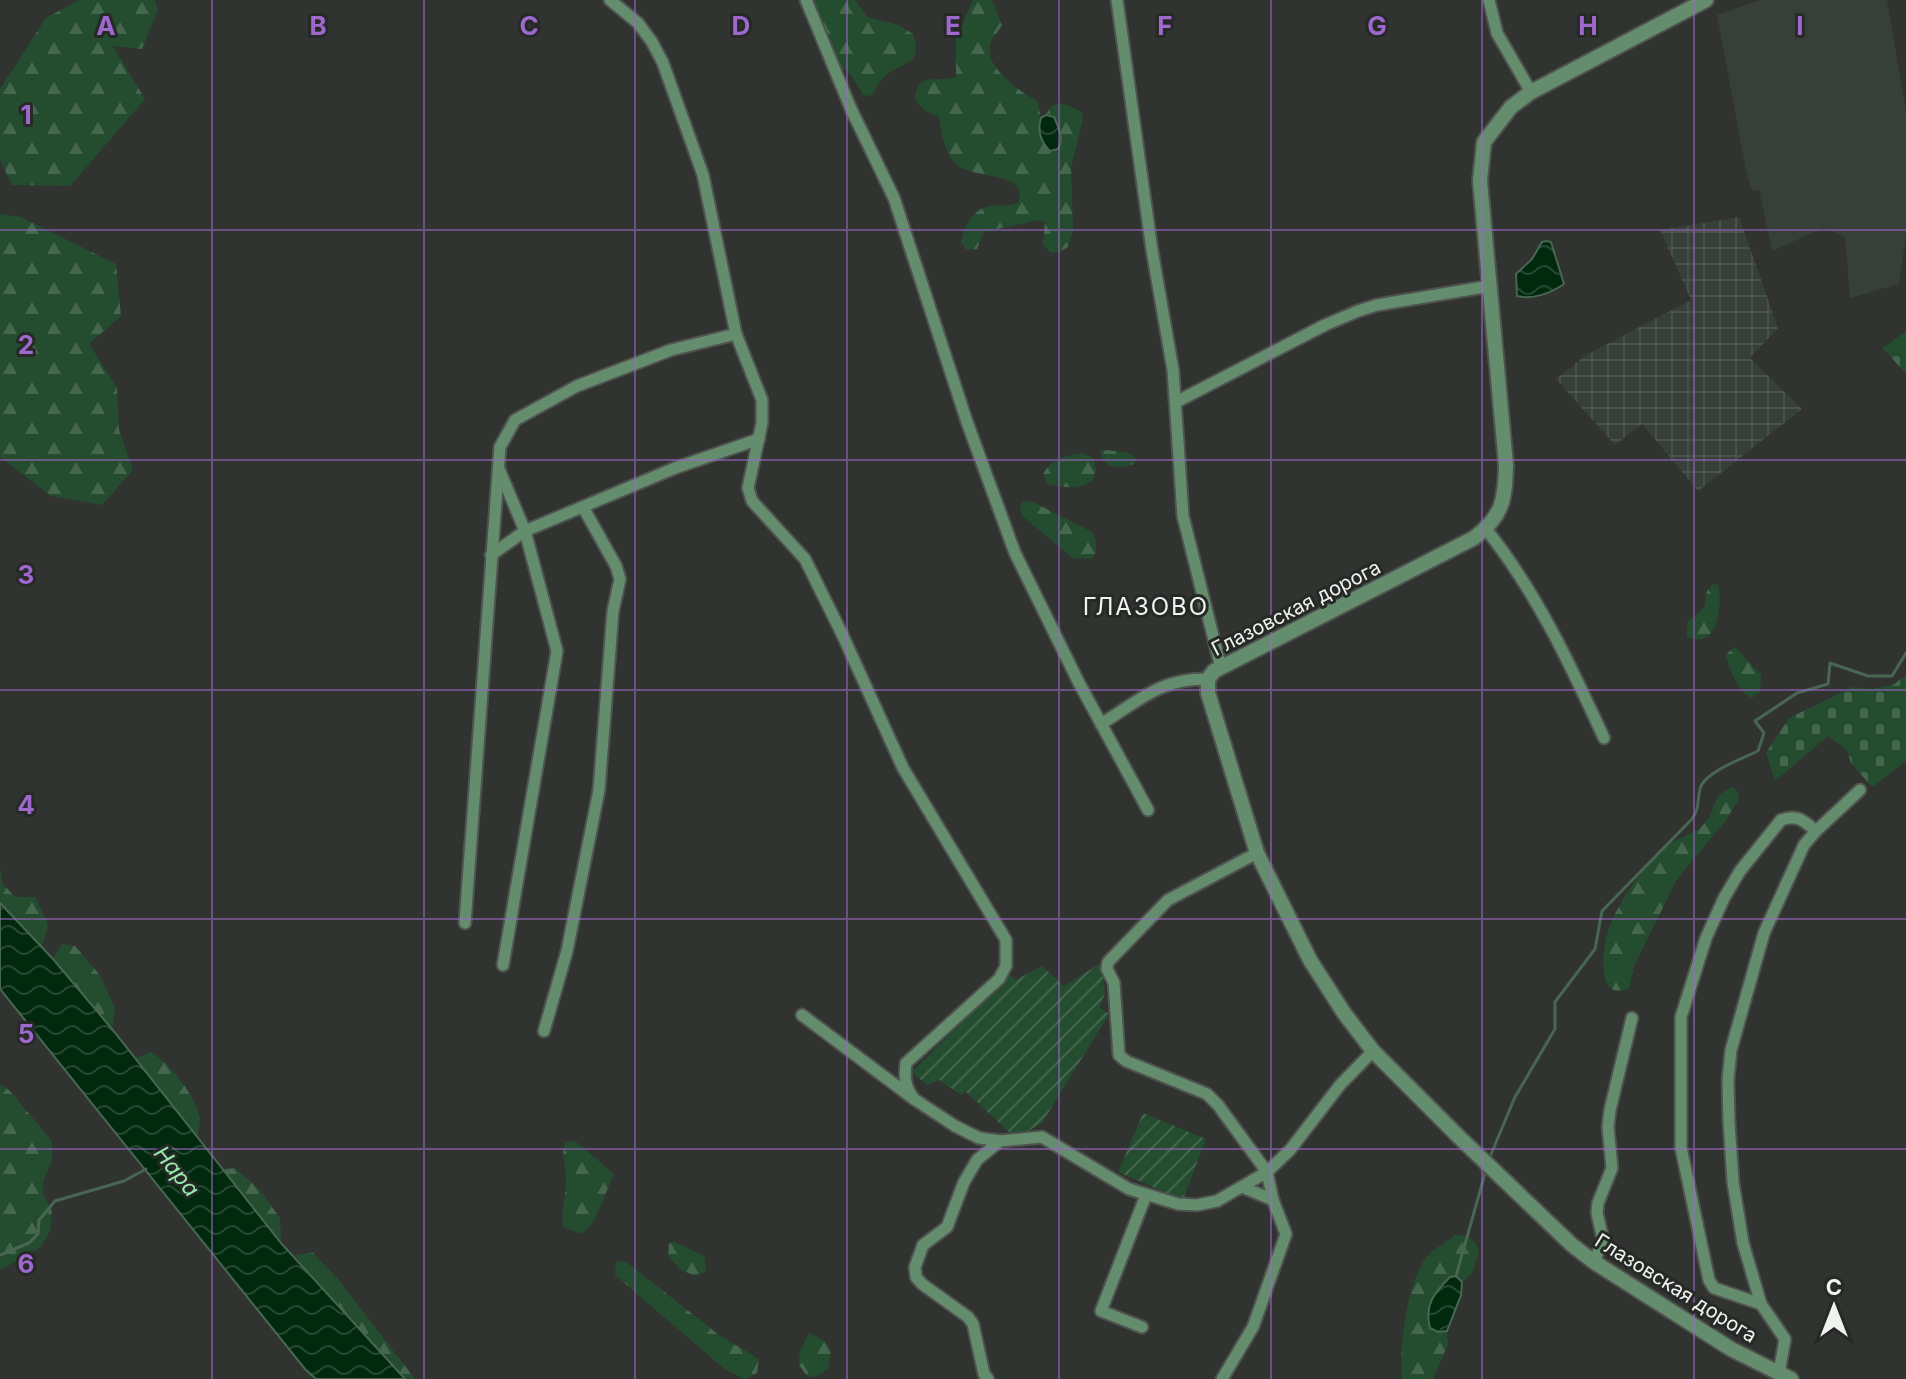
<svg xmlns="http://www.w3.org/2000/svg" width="1906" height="1379" font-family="Inter,sans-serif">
<defs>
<pattern id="industrial-grid" width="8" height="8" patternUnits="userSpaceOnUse" patternTransform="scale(2)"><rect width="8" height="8" fill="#373f39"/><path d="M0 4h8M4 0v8" fill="none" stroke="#4b524c"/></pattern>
<pattern id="forest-firs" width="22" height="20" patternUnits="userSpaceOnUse" patternTransform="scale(2)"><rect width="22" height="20" fill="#244d30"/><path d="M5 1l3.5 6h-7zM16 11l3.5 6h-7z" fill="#44674e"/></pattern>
<pattern id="cemetery-stones" width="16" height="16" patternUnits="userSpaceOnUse" patternTransform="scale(2)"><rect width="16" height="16" fill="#244d30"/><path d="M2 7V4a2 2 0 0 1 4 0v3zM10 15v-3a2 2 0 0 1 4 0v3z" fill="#44674e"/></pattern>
<pattern id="garden-furrows" width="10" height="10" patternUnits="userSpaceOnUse" patternTransform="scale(2)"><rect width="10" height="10" fill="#244d30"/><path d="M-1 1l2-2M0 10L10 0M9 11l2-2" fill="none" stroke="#44674e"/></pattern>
<pattern id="water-waves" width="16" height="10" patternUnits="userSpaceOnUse" patternTransform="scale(2)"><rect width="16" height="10" fill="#00290e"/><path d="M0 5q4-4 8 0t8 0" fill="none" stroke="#264832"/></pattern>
</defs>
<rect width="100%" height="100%" fill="#303330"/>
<path fill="#373f39" d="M1760,0H1887L1906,111V235L1899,284L1850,298L1845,237L1823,228L1772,251L1759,190L1752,191L1746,171L1717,15Z"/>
<path fill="url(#industrial-grid)" d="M1739,217L1778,328L1750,358L1802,409L1698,491L1642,424L1615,445L1556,379L1586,355L1691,300L1660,230Z"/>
<g fill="url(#forest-firs)">
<path d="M79,0H155L158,10L142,49L113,46L145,99L70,186L12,185L0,160V89L46,18Z"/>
<path d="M812,0H855L867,17L898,25L913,34C924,68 901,60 883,78C879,83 875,90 872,95L864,96L850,74L838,65Z"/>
<path d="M973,0H990L993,2L1002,25C999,31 993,36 991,42C981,65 1020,92 1037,101L1041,118L1038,126L1054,117L1046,115C1053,97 1068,104 1081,112L1083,119L1071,167L1073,230L1068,247L1059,252L1051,253L1043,245L1045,222L1039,220L984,232L977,249L967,250L961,243C963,230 971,211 986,207C996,204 1007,207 1018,203C1031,171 972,179 957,165C945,154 941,132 939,117L924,110L915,100C918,67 939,86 956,76V39Z"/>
<path d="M0,214L21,217L116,264L121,316L89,344L117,388L119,430L133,470L102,505L51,496L0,457Z"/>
<path d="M1106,450L1130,453L1136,459L1134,464L1123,467L1109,466L1101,458V451Z"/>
<path d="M1083,453L1093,458L1096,470L1093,480C1078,490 1066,488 1048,484L1043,474C1051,459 1068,455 1083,453Z"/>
<path d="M1024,501L1033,502L1092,532L1096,542V553L1091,559L1073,558L1022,516L1020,505Z"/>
<path d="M1713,584L1718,585C1723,606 1718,650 1687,637V622L1704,608L1707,591Z"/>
<path d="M1735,647L1761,675L1760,692L1752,698C1737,690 1731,671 1725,655Z"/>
<path d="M1733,787L1738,792L1739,799L1726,820L1677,879L1634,966L1629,988C1596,1003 1602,950 1608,931C1612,917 1623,899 1631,887C1639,876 1662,848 1673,842C1684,835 1695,834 1704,824C1718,810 1708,797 1733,787Z"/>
<path d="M0,865L2,883L15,897H35L48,925L41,949L0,903Z"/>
<path d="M62,944L75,946L99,974L115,1008L112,1029L53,959Z"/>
<path d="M152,1052C171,1066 196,1095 200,1119C200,1124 198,1133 197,1138L135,1058Z"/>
<path d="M0,1084L10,1091L52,1141V1160L43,1181V1193L52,1212L50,1231L41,1247L0,1270Z"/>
<path d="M575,1141L614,1174L594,1221L582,1234L563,1227C561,1208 567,1191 566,1174C565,1158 560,1158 566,1142Z"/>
<path d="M235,1168L259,1189L280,1218L281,1243L220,1170Z"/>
<path d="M1455,1235C1469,1235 1474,1239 1479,1252L1472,1273L1462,1282L1456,1277L1438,1332L1447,1331L1448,1344L1433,1379H1402C1399,1349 1407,1282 1426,1258C1433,1249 1447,1242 1455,1235Z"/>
<path d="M675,1242L705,1257L706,1272L696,1276L681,1270L668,1256L669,1243Z"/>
<path d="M312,1252L338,1279L415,1379H405L305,1272L296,1255Z"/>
<path d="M625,1261L719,1335L759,1359L757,1373L745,1379L726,1370L615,1275L616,1262Z"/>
<path d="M809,1333L825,1341L831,1351L828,1369L816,1377L807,1376L799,1365L800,1351Z"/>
</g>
<g fill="url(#cemetery-stones)">
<path d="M1906,331V374L1883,348Z"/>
<path d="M1906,675V761L1872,787L1851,763L1847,750L1828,736L1775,781L1766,753L1789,718L1853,687L1872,689L1893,685Z"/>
</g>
<g fill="url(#garden-furrows)">
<path d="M1101,963L1105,992L1100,1008L1109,1014L1042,1123L1028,1131L1011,1134L965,1091L961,1095L939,1080L927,1085L912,1072L1009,974L1016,980L1042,966L1064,986Z"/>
<path d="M1143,1113L1206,1139L1184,1197L1174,1196L1118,1172Z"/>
</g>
<g fill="url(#water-waves)" stroke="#486652" stroke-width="2">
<path d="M1046,115L1054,117C1059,128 1064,138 1058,149L1050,151C1040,141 1037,131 1041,118Z"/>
<path d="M1547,241L1551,242L1564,284C1551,293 1533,300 1517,296L1516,274L1532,259L1542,242Z"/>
<path d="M0,903L53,959L112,1029L281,1243L405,1379H316L305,1369L0,989Z"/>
<path d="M1456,1276L1462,1282L1461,1295L1447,1331L1438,1332L1430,1328C1424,1305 1434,1293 1450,1277Z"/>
</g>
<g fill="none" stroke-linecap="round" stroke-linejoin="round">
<g stroke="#486652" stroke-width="3">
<path d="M1489,1159L1515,1097L1555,1029V1002L1595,949L1602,911L1692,819C1700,808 1697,801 1700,789C1703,773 1743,758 1758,751L1764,733L1755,721L1797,693L1828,684L1830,663L1868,676H1892L1906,653"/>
<path d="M0,1255L29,1243L38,1234L39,1220L55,1201L124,1181L146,1169"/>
<path d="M1456,1276L1486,1170"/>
</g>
<g stroke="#4f524f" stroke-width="15">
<g id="minor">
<path d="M610,0L638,23L652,42L663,63L703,175L736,334L762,400V423L748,488L752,501L805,559L843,636L903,768L1006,940V966L999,979L906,1063C904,1078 905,1087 914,1099"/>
<path d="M806,0L851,109L894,198L967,422L1015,553L1079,683L1148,810"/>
<path d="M1117,0L1152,250L1173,370L1183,516L1221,668"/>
<path d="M1489,0L1497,33L1531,92"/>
<path d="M1176,402L1325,325L1358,311L1377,305L1490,286"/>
<path d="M499,469L525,531L557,651L503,965"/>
<path d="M1486,529C1537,593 1570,664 1604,738"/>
<path d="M491,555L525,531L675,468L759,439"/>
<path d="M1101,724C1140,700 1161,678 1208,679"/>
<path d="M465,923L500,447L515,420L577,386L671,350L736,334"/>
<path d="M802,1015L914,1099L955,1126L979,1138L1000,1141L1042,1137L1129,1189L1178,1204L1197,1205L1217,1201L1267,1172L1290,1150L1340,1085L1373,1051"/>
<path d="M544,1031L567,951L599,790L613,611L620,579L616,566L583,507"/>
<path d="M1242,1187L1273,1200"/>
<path d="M1594,1262L1603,1240L1597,1213L1598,1203L1612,1168L1608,1127L1610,1110L1632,1018"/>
<path d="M1761,1304L1714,1288L1709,1280L1681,1148V1017L1706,938L1724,898L1740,871L1781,820C1797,814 1803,820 1816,831"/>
<path d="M1142,1327L1101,1311L1146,1195"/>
<path d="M1779,1373L1785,1339L1761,1304L1743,1243L1733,1182L1729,1122L1728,1080L1731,1050L1764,933L1804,845L1816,831L1860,790"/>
<path d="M988,1379L984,1374L973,1324L968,1317L922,1284L916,1277L915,1267L923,1245L947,1227L964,1182L977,1160L1000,1141"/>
<path d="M1222,1379L1253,1327L1286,1234L1273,1200L1267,1172L1218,1105L1207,1094L1126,1061L1119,1055L1114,983L1107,969L1108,962L1168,900L1257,853"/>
</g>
</g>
<g stroke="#4f524f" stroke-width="18">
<path id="tertiary" d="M1706,0L1531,92L1511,107L1484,142L1480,181L1506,465C1505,500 1503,516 1474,538L1214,671L1208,679V693L1257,853L1310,960L1344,1013L1373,1051L1459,1137L1572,1245L1594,1262L1731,1349L1791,1379"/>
</g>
<use href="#minor" stroke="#648d6e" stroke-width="11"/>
<use href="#tertiary" stroke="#648d6e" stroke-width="14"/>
</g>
<path fill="none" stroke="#9e68ce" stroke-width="2" stroke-opacity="0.55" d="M212,0V1379M424,0V1379M635,0V1379M847,0V1379M1059,0V1379M1271,0V1379M1482,0V1379M1694,0V1379M0,230H1906M0,460H1906M0,690H1906M0,919H1906M0,1149H1906"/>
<g text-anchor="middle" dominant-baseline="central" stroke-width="6" stroke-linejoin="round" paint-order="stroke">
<g font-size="20" fill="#f1f3f1" stroke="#262926">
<text transform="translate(1296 608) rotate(-27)">Глазовская дорога</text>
<text transform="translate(1676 1288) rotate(32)">Глазовская дорога</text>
</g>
<g font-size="22" font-style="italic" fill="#97e9ad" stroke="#262926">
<text transform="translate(177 1171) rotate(51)">Нара</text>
</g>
<g font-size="24" letter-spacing="2" fill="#f1f3f1" stroke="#262926">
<text x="1146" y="606">ГЛАЗОВО</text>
</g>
</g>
<g font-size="26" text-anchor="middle" font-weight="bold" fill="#9e68ce" stroke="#262926" stroke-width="6" stroke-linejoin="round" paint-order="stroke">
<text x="106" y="35">A</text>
<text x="318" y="35">B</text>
<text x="529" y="35">C</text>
<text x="741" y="35">D</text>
<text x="953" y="35">E</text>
<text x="1165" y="35">F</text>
<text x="1377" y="35">G</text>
<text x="1588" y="35">H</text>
<text x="1800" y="35">I</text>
<text x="26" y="124">1</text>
<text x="26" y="354">2</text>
<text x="26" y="584">3</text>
<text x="26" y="814">4</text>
<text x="26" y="1043">5</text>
<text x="26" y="1273">6</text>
</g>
<g transform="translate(1834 1307)" stroke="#262926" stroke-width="6" paint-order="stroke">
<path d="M0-6L14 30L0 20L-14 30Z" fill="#f1f3f1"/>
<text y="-12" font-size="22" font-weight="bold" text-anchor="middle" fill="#f1f3f1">С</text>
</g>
</svg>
